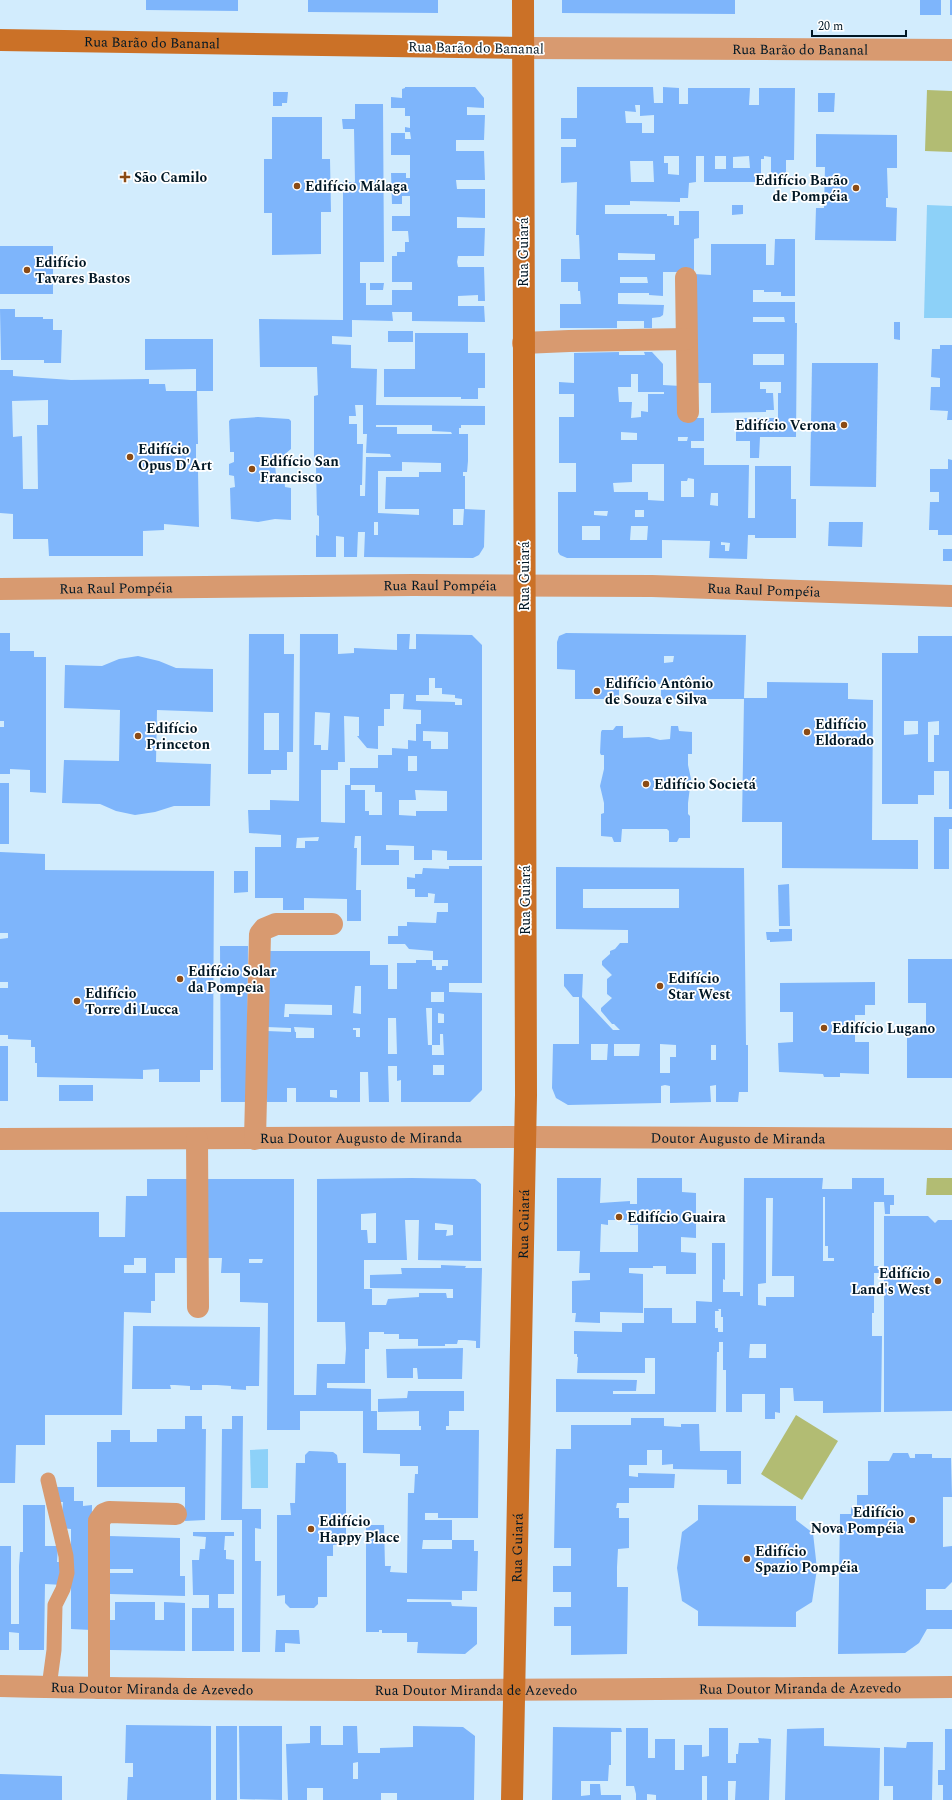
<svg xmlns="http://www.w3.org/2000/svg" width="952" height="1800" font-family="Spectral,serif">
<rect width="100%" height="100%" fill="#d2ecfd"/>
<g fill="#b2bc73">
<path d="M927,90L952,91V152L925,151Z"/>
<path d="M927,1178H952V1195H926Z"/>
<path d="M796,1415L838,1441L802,1500L761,1474Z"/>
</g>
<g fill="#8dd1f8">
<path d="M927,205L952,206V318H924Z"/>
<path d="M268,1449V1488H251L250,1450Z"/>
</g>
<g fill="#7eb5fb" fill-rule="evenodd">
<path d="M146,0H238V11L146,10Z"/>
<path d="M308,0H438V13L308,12Z"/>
<path d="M562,0H735V14L562,13Z"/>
<rect x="920" y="0" width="21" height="15"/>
<rect x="950" y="0" width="2" height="15"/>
<path d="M405,87H475L484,98V108L467,107V115H485L484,140H456V151H484L485,180H456L457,189H485V218L457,217V228H485L484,256H458L457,262L458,267H484L485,301H478V295L458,296V306H484L485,322L412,321V312H392L393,321L352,320V337L332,336V344L351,345V368L377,369L376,405L485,406V425H461V428H459V434H468V461L467,472H463V476H465V509H453V525H463L464,509L485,510L484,547L479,555L473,558L364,557L365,532H358L357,557H344V537L336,536V557H316V535L319,536V516L317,515L316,466H314V396L318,395L317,367H260L259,319L343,320V182H355L354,129H343L342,119H355V104H383L384,262H360V283H366V305H392V290H412V282H392V256H397V252H405V242H409L408,231H392V216H410V196H402V204H392L391,173H406V178H410V155H391V133H405V139H411L410,132H405V127L410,128V116H405V108H391V97L402,98V89L405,88ZM355,405H363V434H367L366,453L390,454L391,457H366L365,496H360V485H362L363,444H357V424H349V416H356ZM376,425H432V431L451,432L452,434H397V427H376ZM402,462L441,463V472H419V477H386L385,509H419V515L378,513V471H402ZM374,522H378V535H374Z"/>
<path d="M577,87H653L654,103H663V87L679,88V104H688V88H750L749,105H759V88H795L794,160H786V182H771V157L764,156V159H761V182H704V156H696V182L689,183L688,198H680V202L630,201V205H605V214H667V216H674V225H679V211H699V238L694,239V272H663V296L649,295V293H618V304L664,305L663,315L660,317L652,318V328H644V321H617V328H560V304H581L580,291H578V282H561V259H580L579,235H576L577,182L561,183V147H576V139H561V118H577ZM635,105H640V116L654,115V133H642V123H626L625,111L636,112ZM664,156H679V175L668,174V163H664ZM715,156H726V169H715ZM749,156L750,168H733V157ZM630,161H653L654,182H631ZM618,253L655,254V260H618ZM620,277H647L648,283H620Z"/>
<path d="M273,92H288L287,103H282V106H273Z"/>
<path d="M818,93H835L834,112H818Z"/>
<path d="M272,117H322V159H330L331,212H321V254L272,255V213H264V159H272Z"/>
<path d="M816,134L897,135V168H887L888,198H886V207L897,208L896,241L815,240L816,208H824L825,167H816Z"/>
<path d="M732,205H743V214L732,215Z"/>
<path d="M775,239H795V296H781V292H764V290H753V302H795V323H797L796,437H760L759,458H750V441H736V418H778V393H781V382H760V389H766V393H773L774,410H766V412L711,413V383H697L694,274L711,275V244H766V265H774ZM753,317H784L785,322H753ZM753,354H784V365H753Z"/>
<rect x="0" y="246" width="53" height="48"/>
<path d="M370,283H384L383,290H370Z"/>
<path d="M0,309H15V317H43V319H53V330H62L61,363H44V360H1Z"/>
<path d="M894,322H900V340L894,339Z"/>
<rect x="388" y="331" width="25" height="11"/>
<path d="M415,333H468V353H485V388H478V399H461V397H384V369H415Z"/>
<path d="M145,339H213V391H197L198,444H196V470L198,471L199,527L164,524V530L143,531V556H49L48,539H13V514L0,513V370H13V376L71,380L149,379V384H165L166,391H196V369L145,370ZM48,400V425H37L38,489H23L22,436L13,437L12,401Z"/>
<path d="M940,345H952V420H947L948,411L930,410L931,387H940V378L931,377L932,349H940Z"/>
<path d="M619,352V355H645L644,352H652L663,364V385L681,386V418H704V441H691V448H704V465H749L748,518H755V466H791V499H796V538H755V535H748L747,559L709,558L710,541L662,540V558H567L560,555L558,552V492H576V463H559V417H574V394H559V382L574,383V353ZM631,374H638V392H664V394H648V412L641,411V417L631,418L632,402H619L618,387H631ZM621,432L637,433V440H621ZM678,437H688L687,441H678ZM632,464H664V501L648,500V492H614L613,483L632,482ZM688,478L694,479V497H681V481H687ZM711,493H718V506L710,505ZM635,510H644V517H635ZM594,511H608L607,516L594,515ZM582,526H600V540H582ZM631,526H648L647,540H630ZM721,542L730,543L729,551H725V545H721Z"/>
<path d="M812,363H878L876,487L810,486Z"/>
<path d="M258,417L289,419L291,421V449L285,454V462L275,464L276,475H284L285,487L291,488V520L275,519L258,522L231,519L230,488L235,487L234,476L229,475V464L234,462V452H230V450L229,421L231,419Z"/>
<path d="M948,459L952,460V535H938V530H929L930,502H939V492H930V469H948Z"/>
<path d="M829,522H863L862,547L828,546Z"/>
<rect x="943" y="549" width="9" height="12"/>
<path d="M0,633H10V651H34V657H46V793L30,792V770L10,769V774H0V727H4V721H0Z"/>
<path d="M566,633L746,635L744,698H767V682L848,683V699L873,700L872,840H918V869L782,868V822H742L744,699H661V684L619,683V699H575V670L557,669V642L559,636ZM664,656H674L673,662L664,663Z"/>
<path d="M249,634H284V654H294L293,752H287V770H271V774H248ZM264,713H279V750H264Z"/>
<path d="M300,634H338V654L354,653V648L397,650V634H410L409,649H416V634L472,635L482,645V860H447V851L432,850V860H414V846L386,845V850H399V865H361V836H355L354,848H357L356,890H361V921H347V899L304,898V910H283V898H255V847H281V835L249,833L248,810H270V800L299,801ZM429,678H435V688H442V694L455,695V698L462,699V705H455V702L416,701V695H429ZM390,694H404L403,709L421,710V724H416V741L408,740V749L392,748V755H378V768H350V785H345V823L321,822V770H338V762H345L344,716L359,717V736H357L367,748L378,749V726H384V709H390ZM315,712L330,713L328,750H321V745H314ZM423,731L448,732V749H431V741H423ZM408,756H417V771H408ZM351,785H375V792H382V815H369V811H365V790H351ZM415,790L447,791V811H416V816L399,815V800H416ZM319,837L318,841H305V848H296L297,838Z"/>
<path d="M918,636H952V809H949V771H934V795H918V804H882V653H918ZM904,721H918V734L904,735ZM939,721V735H934V762H928V722Z"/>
<path d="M138,656L159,661L176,668L213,669V712L157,710L156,762L211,764L210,806H174L155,812L135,815L116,811L100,804L62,803L64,760L119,761L120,710L64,708L65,665L102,666L119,659Z"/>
<path d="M616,726H623V738L649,737L660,740L670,739L671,726H678L679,731L692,732V754H688V765L691,779L688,803V814L690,816V838H679L677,842H669V831L667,829H622L621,842H614L612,837L601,836V814L604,813V803L600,786L604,769V755H601L600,753L601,732L602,730H613Z"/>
<rect x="0" y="783" width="9" height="61"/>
<path d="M934,817H952V829H949V869H934Z"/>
<path d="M0,852L45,854V870L214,871L213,1070H200V1082H159V1069L143,1070V1079L37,1077V1063H35V1047H31V1040L8,1039V1035H0V988H8V982H0V939L8,938V933H0Z"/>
<path d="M449,866H482V983H449V992L482,993V1090L470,1102H401V1080L397,1081V1066H388L389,1102H369L368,1072H360V1102H296V1088H287V1102H267V1031L291,1032V1028L267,1027V951H370V965H388V989H397V963H416V960H432V966H436V970H442V966H448V960H433V951L409,949L405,944H388V936H398V926H407V922L436,923L437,912H448V903H434L435,894L428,893V897H415V889H407V877L415,878V874H422L423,868L449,869ZM355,986H361V1014L353,1013ZM431,992H444V1002H431ZM285,1004L332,1005V1015L289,1014V1017H284ZM426,1008H432V1045H440V1034H443L444,1055H432V1045H428ZM438,1013L444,1014V1023H438ZM388,1018H396L397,1054H388ZM294,1027L314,1028V1038H296V1032H295ZM353,1028H360V1037H356V1030H353ZM433,1065H444V1075H433ZM330,1090H337V1098L330,1097Z"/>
<path d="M556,867L744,868L746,1045H748V1092H739L738,1102H716V1085L710,1086L711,1102L670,1103V1086L665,1085L661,1086V1103L568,1105L556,1098L552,1088L553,1044H579V997H573L564,986V974H583L582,997L613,1030H620L614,1024H612L601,1011V1008L612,998L607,994V979L612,975L602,965V961L610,954V951L615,949L620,943H628V930L556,929ZM583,889H679V908H583ZM591,1044H608L607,1060H591ZM614,1044H640L639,1056H614ZM660,1044L676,1045V1057H670V1073H660ZM711,1045H716V1060H711Z"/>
<path d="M234,871H248V892L234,893Z"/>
<path d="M789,884L790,926H779L778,885Z"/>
<path d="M779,929H792V941L770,942V940H767L766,932H779Z"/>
<path d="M220,946H248L247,1102H221Z"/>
<path d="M908,959H952V1078H907V1033H926V1003H908Z"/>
<path d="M875,982V1005H865V1015H855V1042H869V1074L840,1073V1077H824L823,1074L779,1072L778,1043L793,1042V1012H780V983Z"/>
<rect x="0" y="1046" width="8" height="55"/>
<rect x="59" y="1085" width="34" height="16"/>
<path d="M412,1178L475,1179L481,1184V1261L418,1260L419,1220H405L407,1260H364V1289H372V1305H386L388,1299L419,1297V1293H446L447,1298H453V1289L370,1288V1275L402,1274L401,1268H441V1265L466,1266L465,1268H482L480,1348H476V1341L466,1340H458L457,1344H445V1346H418V1339H399V1334H384V1332H369V1349H365V1383H327V1388L371,1389V1411H377V1430H421V1426H419V1411L378,1412V1399L407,1398L408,1391H464V1411H449V1426H446V1430H479L478,1518H438V1513H425V1520H452V1540H423L422,1549H452V1540H474V1551H478L477,1591H462V1600L407,1599V1602H451L452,1606L477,1607V1644L465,1654L417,1653L418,1642H407V1633H382V1630H379V1632H366V1525H384L385,1566H391L390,1572L407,1573L408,1493H414L415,1474H418V1466H400V1454L363,1453V1411H300V1430H267L268,1303L240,1302V1273H221L222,1258H207L208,1179H294V1395H316L317,1364H345L346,1349L345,1322H317V1179ZM376,1213V1243H368L367,1230H361V1214ZM435,1223L453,1225V1235L446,1236L447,1230H435ZM249,1259H263L262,1263H249Z"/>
<path d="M557,1178H601L600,1203L630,1201V1204H637V1178H682V1192L696,1193V1238L681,1237V1252L696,1253V1274H666V1266H653V1268H629V1273L643,1274V1313L600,1312V1323L575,1322L576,1313H572V1281L590,1280V1273H579L580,1251H557ZM608,1220H630V1225H638V1252H600L601,1224L608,1225Z"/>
<path d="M744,1178H823L822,1189H852V1178H884V1195H894V1205H890V1214H885L884,1202H874V1266H879V1273H874V1313H872V1336H882L881,1412L823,1413V1401H794L793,1388H780V1413L775,1412V1419H765V1394H742V1412H726V1370H723V1342H719V1352H717L716,1412H556V1379L637,1380L636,1391H613V1394H655V1358H645V1373H577L578,1357H577V1354H574V1331L622,1332V1323H644V1308H672V1323H696V1301L712,1302V1243H725V1280L723,1279V1292H740V1296H743ZM823,1197H825V1246H828V1258H834V1261H823ZM766,1198H773L772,1276H794V1297H766V1306L758,1305V1284L766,1283ZM718,1309H721V1317H723V1332H718V1328H715V1311H719ZM750,1344H766V1358H749Z"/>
<path d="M147,1179H190L189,1258H175V1273H155V1301H151V1313L124,1312L122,1415H45V1445H16L15,1483H0V1212H99V1237H125L126,1196H147ZM134,1258H146V1273H124V1265H134Z"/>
<path d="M884,1216H928L935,1223L938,1220H952V1411L884,1412Z"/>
<path d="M133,1326L260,1327L259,1386H246V1390L231,1389V1386L217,1385H202V1390H190V1386L175,1385H170L171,1389H132Z"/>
<path d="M463,1348L462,1379H418L417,1368H413V1378H387L386,1349Z"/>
<path d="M185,1416H202V1429H206L205,1520L185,1521V1487H97V1442H111V1430H130V1442H157V1429H185Z"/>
<path d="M232,1416H243L242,1509H261V1529L255,1528V1561H261L260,1652H242V1520H221L222,1429H232Z"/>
<path d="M631,1418H664V1426L681,1427V1424H699L700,1451H741V1484H727V1470L673,1469V1464L662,1465V1450H647V1465H629V1476L638,1477V1473L675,1474L674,1488H629V1503H617L616,1508H619V1518H629V1548L618,1549L617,1567V1587H628L627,1654L571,1655V1626H554V1607H571V1592H553V1566H571V1548H554L556,1449H571V1425H631Z"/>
<path d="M309,1451L333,1452L337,1455L338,1463H346V1544L333,1545V1556H327V1597H318V1604L314,1608H290L285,1603V1595L277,1596V1515H291L290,1503H295L296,1463H305V1455Z"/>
<path d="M893,1453H908L910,1458H915V1454H932V1458H951L952,1497H943V1547L952,1546V1582L945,1589H926V1610H952V1629H927L919,1643L905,1653L838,1654L840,1514H851V1507H857V1495H868V1461H889Z"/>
<path d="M57,1487H74V1501H83V1506L92,1505L91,1630L71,1629V1529L61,1528L63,1502H57Z"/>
<path d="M23,1505H45V1546H58L57,1562H63V1585L45,1584L44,1650H19V1633L9,1632V1650H0V1546H11V1624H19V1566L20,1552H23Z"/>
<path d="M698,1505L796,1506V1520L813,1533L817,1569L812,1602L796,1612V1627L698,1626V1611L682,1601L677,1568L682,1532L698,1520Z"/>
<path d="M193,1532H234V1536H225L224,1550H226V1559L234,1560V1594H218V1608H234V1651H192V1608H209V1595H193L192,1560H199L200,1549H205L206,1537L193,1536Z"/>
<path d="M109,1536L180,1538V1576H185V1596L110,1594V1573H133V1569H109Z"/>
<path d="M115,1602H155V1620H164V1602L185,1603V1651L110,1650V1620H115Z"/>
<path d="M276,1630H299L300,1644L285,1643V1652H275Z"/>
<path d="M126,1725L211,1726V1800H127L128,1777H133V1763H125Z"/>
<rect x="216" y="1726" width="21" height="74"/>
<path d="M239,1726H282V1800L240,1799Z"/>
<path d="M310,1726H321V1745H343V1726H357L358,1753H380V1748L413,1747V1726L463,1727L475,1736L474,1800H397V1793H381V1800H323V1788H307V1800H288L286,1744L310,1743ZM358,1762V1779H353V1763Z"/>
<path d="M553,1727L621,1728L622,1732H611V1765H609L608,1781H581V1796L590,1795V1784H600L601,1795H621V1800H552Z"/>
<path d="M626,1728H648V1758H655V1739H675V1770H684V1745H702V1757L709,1756V1728H728V1763H736V1754H738L739,1743H759L758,1738L771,1739L769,1800H735L736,1781H728V1800H707V1776H702V1800H656V1795L647,1794V1800H636V1794L634,1786H626Z"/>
<path d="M824,1728V1746L880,1748L879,1800H785L787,1729Z"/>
<path d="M945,1729H952V1800H943V1785H938V1770H945Z"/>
<path d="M907,1742H933L932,1800H893V1786H884V1747L906,1748Z"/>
<path d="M0,1774L62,1776V1800H0Z"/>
</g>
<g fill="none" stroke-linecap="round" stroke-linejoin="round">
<path stroke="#d89a70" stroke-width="15" d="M48,1480L66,1556L67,1573L63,1589L55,1605L54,1650L49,1687"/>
<g stroke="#d89a70" stroke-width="22">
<path id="s1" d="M523,48L952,50"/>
<path d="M686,278L688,412"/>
<path d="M523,343L569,341L686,339"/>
<path id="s2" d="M0,589L413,585L652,586L952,596"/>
<path id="s3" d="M0,1139L524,1137L952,1139"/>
<path d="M197,1139L198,1307"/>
<path d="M255,1139L260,934L264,929L276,924H332"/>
<path id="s4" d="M0,1686C317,1693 635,1689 952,1687"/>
<path d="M99,1688V1521L104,1514L109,1512L176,1514"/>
</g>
<g stroke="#cb7127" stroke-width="22">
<path id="s5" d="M0,40L523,48"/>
<path id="s6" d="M512,1800L526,1095L523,0"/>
</g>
</g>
<g fill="#8b4b15" stroke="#fff" stroke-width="1.5">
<path d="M123 171h4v4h4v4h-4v4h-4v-4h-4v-4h4z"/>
<circle cx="297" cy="186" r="4"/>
<circle cx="856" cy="188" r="4"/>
<circle cx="27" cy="270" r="4"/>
<circle cx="844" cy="425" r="4"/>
<circle cx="130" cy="457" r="4"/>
<circle cx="252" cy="469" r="4"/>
<circle cx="597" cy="691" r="4"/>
<circle cx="807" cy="732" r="4"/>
<circle cx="138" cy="736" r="4"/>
<circle cx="646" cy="784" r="4"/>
<circle cx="180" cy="979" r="4"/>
<circle cx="660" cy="986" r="4"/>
<circle cx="77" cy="1001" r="4"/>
<circle cx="824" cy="1028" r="4"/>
<circle cx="619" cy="1217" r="4"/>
<circle cx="938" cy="1281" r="4"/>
<circle cx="912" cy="1520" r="4"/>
<circle cx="311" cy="1529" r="4"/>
<circle cx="747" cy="1559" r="4"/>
</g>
<g text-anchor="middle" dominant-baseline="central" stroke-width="3.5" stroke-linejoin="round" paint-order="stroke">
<g font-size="14" fill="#001725" stroke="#fff">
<text stroke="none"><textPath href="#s5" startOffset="152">Rua Barão do Bananal</textPath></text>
<text transform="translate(476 48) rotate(1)">Rua Barão do Bananal</text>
<text stroke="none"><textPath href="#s1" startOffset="277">Rua Barão do Bananal</textPath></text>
<text transform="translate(523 252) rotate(-90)">Rua Guiará</text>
<text transform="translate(524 576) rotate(-90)">Rua Guiará</text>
<text stroke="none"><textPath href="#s2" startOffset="440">Rua Raul Pompéia</textPath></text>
<text stroke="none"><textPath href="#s2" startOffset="116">Rua Raul Pompéia</textPath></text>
<text stroke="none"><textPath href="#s2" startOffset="764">Rua Raul Pompéia</textPath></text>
<text transform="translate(525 900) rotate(-90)">Rua Guiará</text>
<text stroke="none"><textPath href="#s3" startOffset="738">Doutor Augusto de Miranda</textPath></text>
<text stroke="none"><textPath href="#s3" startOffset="361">Rua Doutor Augusto de Miranda</textPath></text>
<text stroke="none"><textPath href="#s6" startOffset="576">Rua Guiará</textPath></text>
<text stroke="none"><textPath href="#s6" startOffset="252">Rua Guiará</textPath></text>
<text stroke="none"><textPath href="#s4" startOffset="152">Rua Doutor Miranda de Azevedo</textPath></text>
<text stroke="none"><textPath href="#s4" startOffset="800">Rua Doutor Miranda de Azevedo</textPath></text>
<text stroke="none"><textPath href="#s4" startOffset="476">Rua Doutor Miranda de Azevedo</textPath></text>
</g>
<g font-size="14" font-weight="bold" fill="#001725" stroke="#fff" text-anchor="start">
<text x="134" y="177">São Camilo</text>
<text x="848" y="180" text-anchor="end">Edifício Barão<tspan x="848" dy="16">de Pompéia</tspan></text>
<text x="305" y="186">Edifício Málaga</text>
<text x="35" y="262">Edifício<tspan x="35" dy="16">Tavares Bastos</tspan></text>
<text x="836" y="425" text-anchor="end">Edifício Verona</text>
<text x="138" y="449">Edifício<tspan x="138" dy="16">Opus D'Art</tspan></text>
<text x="260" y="461">Edifício San<tspan x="260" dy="16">Francisco</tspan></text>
<text x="605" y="683">Edifício Antônio<tspan x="605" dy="16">de Souza e Silva</tspan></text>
<text x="815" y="724">Edifício<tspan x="815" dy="16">Eldorado</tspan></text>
<text x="146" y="728">Edifício<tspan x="146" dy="16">Princeton</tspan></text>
<text x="654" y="784">Edifício Societá</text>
<text x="188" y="971">Edifício Solar<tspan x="188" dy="16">da Pompeia</tspan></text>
<text x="668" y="978">Edifício<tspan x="668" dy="16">Star West</tspan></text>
<text x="85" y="993">Edifício<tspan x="85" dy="16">Torre di Lucca</tspan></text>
<text x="832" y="1028">Edifício Lugano</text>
<text x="627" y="1217">Edifício Guaira</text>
<text x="930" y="1273" text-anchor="end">Edifício<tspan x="930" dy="16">Land's West</tspan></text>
<text x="904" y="1512" text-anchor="end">Edifício<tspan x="904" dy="16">Nova Pompéia</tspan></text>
<text x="319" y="1521">Edifício<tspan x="319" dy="16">Happy Place</tspan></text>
<text x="755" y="1551">Edifício<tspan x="755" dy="16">Spazio Pompéia</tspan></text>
</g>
</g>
<path d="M812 30v6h94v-6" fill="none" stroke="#001725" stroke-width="2"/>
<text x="818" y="30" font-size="12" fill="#001725" stroke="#ffffff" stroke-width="3" paint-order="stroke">20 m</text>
</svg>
